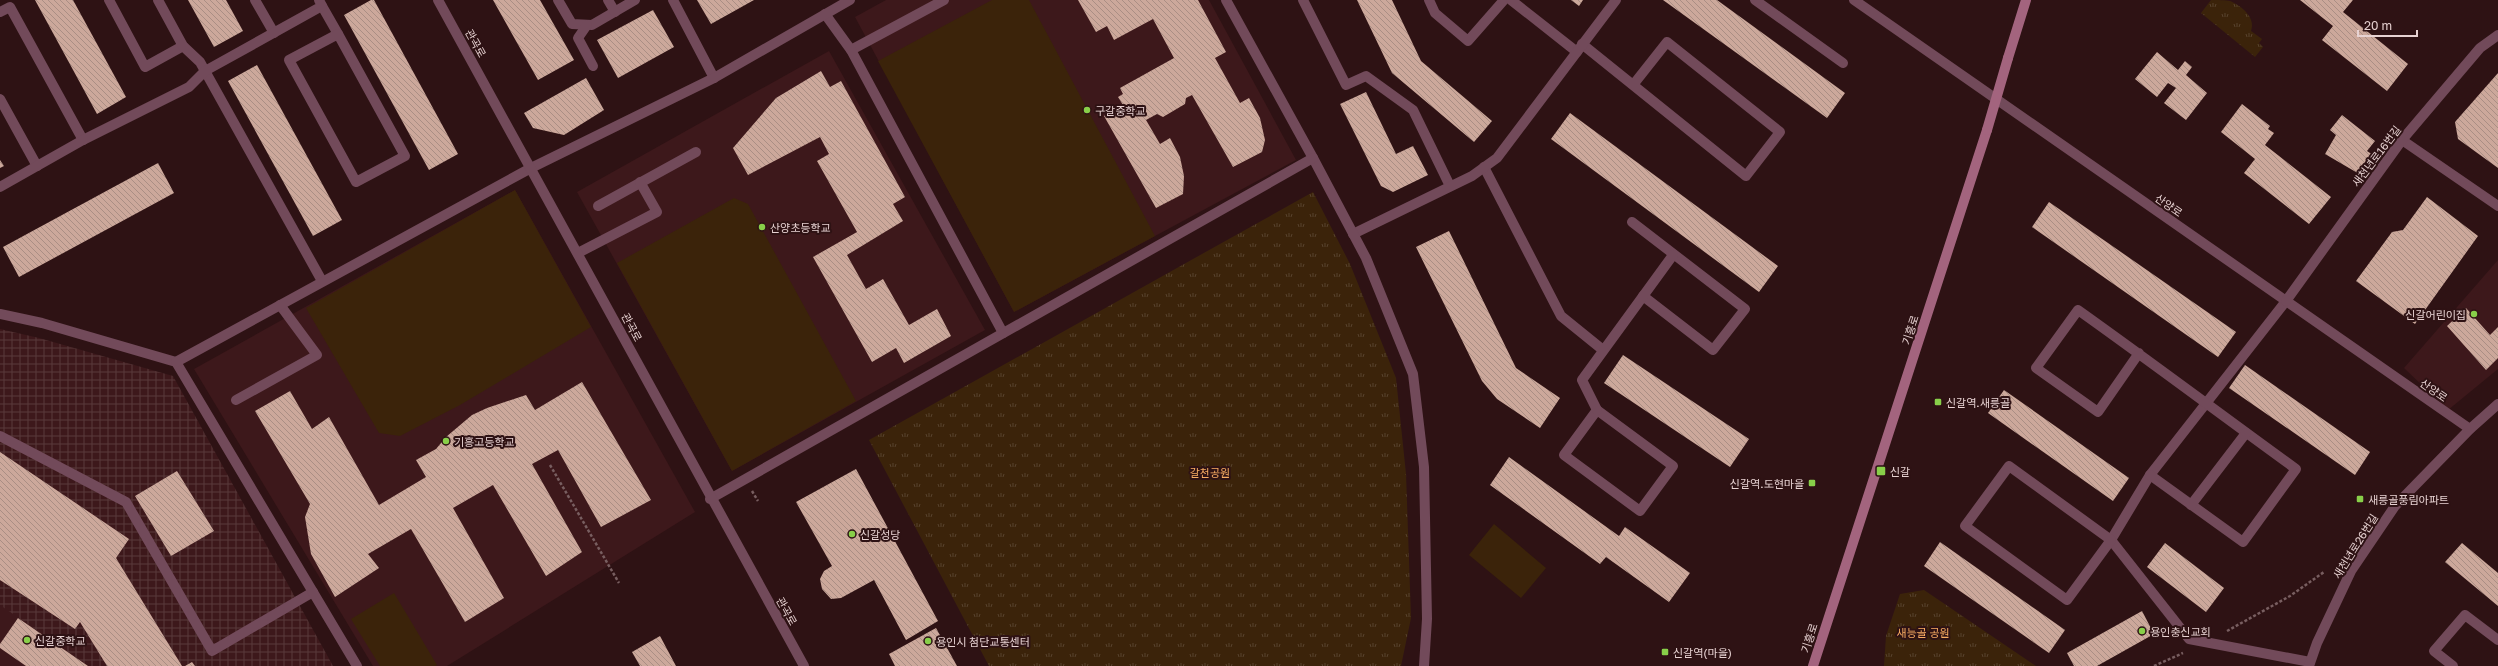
<svg xmlns="http://www.w3.org/2000/svg" width="2498" height="666" font-family="'Golos Text','Noto Sans KR',sans-serif">
<defs>
<pattern id="industrial-grid" width="8" height="8" patternUnits="userSpaceOnUse"><rect width="8" height="8" fill="#3d181b"/><path d="M0 4h8M4 0v8" fill="none" stroke="#59393b"/></pattern>
<pattern id="grass-tufts" width="24" height="20" patternUnits="userSpaceOnUse"><rect width="24" height="20" fill="#3b230a"/><path d="M3 7l-1-3M5 7V3M7 7l1-3M15 17l-1-3M17 17v-4M19 17l1-3" fill="none" stroke="#57422d"/></pattern>
<pattern id="building-back-hatch" width="6" height="6" patternUnits="userSpaceOnUse"><rect width="6" height="6" fill="#cca89b"/><path d="M-1 5l2 2M0 0l6 6M5-1l2 2" fill="none" stroke="#aa8e84"/></pattern>
</defs>
<rect width="100%" height="100%" fill="#2e1214"/>
<g fill="#3d181b">
<path d="M886,0H1209L1296,160L1014,312L855,17Z"/>
<path d="M829,51L985,330L732,471L577,192Z"/>
<path d="M515,190L695,512L447,666H373L194,369Z"/>
<path d="M2498,260V369L2448,410L2404,368Z"/>
<path d="M0,604L95,666H0Z"/>
</g>
<path fill="url(#industrial-grid)" d="M0,329L39,338L173,376L333,666H88L0,605Z"/>
<g fill="url(#grass-tufts)">
<path d="M2211,0C2217,0 2226,0 2230,1C2242,6 2256,18 2251,31L2262,39L2259,43L2263,47L2255,57L2201,13Z"/>
<path d="M1313,192L1350,264L1396,378L1406,474L1411,618L1401,666H989L869,440Z"/>
<path d="M1924,590L2036,666H1884L1886,636L1900,594Z"/>
</g>
<g fill="#3b230a">
<path d="M992,0H1029L1155,236L1014,312L878,61Z"/>
<path d="M515,190L591,327L460,405L400,436L379,433L306,308Z"/>
<path d="M734,198L748,204L856,401L732,471L617,263Z"/>
<path d="M1494,524L1546,568L1521,598L1469,555Z"/>
<path d="M394,593L437,665L435,666H380L351,619Z"/>
</g>
<g fill="url(#building-back-hatch)">
<path d="M35,0H73L126,97L97,114Z"/>
<path d="M188,0H226L243,31L214,47Z"/>
<path d="M371,0H374L458,154L429,170L344,15Z"/>
<path d="M493,0H540L574,60L538,80Z"/>
<path d="M697,0H754L711,24Z"/>
<path d="M1078,0H1198L1226,52L1215,58L1240,103L1249,98L1260,118L1265,140L1262,152L1233,167L1192,95L1186,98L1185,104L1163,117L1157,114L1146,120L1160,144L1170,138L1180,157L1184,176L1183,194L1156,208L1104,116L1123,105L1118,97L1123,94L1120,88L1174,58L1153,19L1114,40L1107,26L1096,32Z"/>
<path d="M1357,0H1392L1421,61L1492,121L1474,142L1392,73Z"/>
<path d="M1571,0H1583L1579,6Z"/>
<path d="M1663,0H1717L1845,93L1827,118Z"/>
<path d="M2300,0H2353L2343,12L2408,64L2387,91L2322,40L2333,26Z"/>
<path d="M653,10L674,47L618,78L597,40Z"/>
<path d="M2157,52L2178,70L2185,61L2192,67L2186,75L2207,93L2186,120L2164,103L2176,88L2168,83L2157,97L2135,79Z"/>
<path d="M257,65L342,220L313,236L228,81Z"/>
<path d="M821,71L830,87L841,81L905,197L893,204L903,221L847,255L866,289L883,279L909,325L937,309L951,336L904,363L896,348L872,362L813,257L857,232L817,161L829,154L820,137L748,175L733,148L776,98Z"/>
<path d="M2498,73V168L2458,139L2455,122Z"/>
<path d="M586,78L604,110L564,135L533,128L524,113Z"/>
<path d="M1366,92L1396,154L1413,146L1428,175L1393,192L1381,186L1340,104Z"/>
<path d="M2242,104L2270,126L2268,129L2274,133L2265,145L2331,197L2309,224L2244,173L2255,159L2221,132Z"/>
<path d="M1570,113L1778,266L1759,292L1551,139Z"/>
<path d="M2342,115L2375,141L2367,151L2373,155L2361,175L2325,154L2336,135L2330,130Z"/>
<path d="M0,160L4,166L0,168Z"/>
<path d="M158,163L174,193L19,277L3,247Z"/>
<path d="M2427,197L2478,236L2415,324L2356,281L2392,232L2403,230Z"/>
<path d="M2049,202L2236,332L2218,357L2032,227Z"/>
<path d="M1449,231L1516,368L1560,398L1540,428L1497,399L1482,381L1416,247Z"/>
<path d="M2466,308L2490,335L2498,327V358L2486,370L2447,326Z"/>
<path d="M1623,355L1749,439L1730,467L1604,383Z"/>
<path d="M2245,365L2370,452L2355,475L2229,388Z"/>
<path d="M582,382L651,500L601,527L558,450L532,464L582,552L546,576L493,485L453,508L504,598L465,622L411,529L368,554L379,568L335,597L311,554L305,517L310,504L255,411L290,391L312,429L329,417L379,505L426,477L416,460L436,449L446,437L472,415L487,408L526,395L535,410Z"/>
<path d="M2004,390L2129,478L2113,501L1988,413Z"/>
<path d="M0,452L129,539L116,558L182,666H107L80,622L75,629L0,580Z"/>
<path d="M1509,457L1619,536L1625,527L1690,573L1669,602L1606,557L1600,564L1490,485Z"/>
<path d="M856,469L938,621L906,640L874,580L841,598L831,599L822,589L820,579L824,571L832,566L796,502Z"/>
<path d="M177,471L214,531L171,556L135,496Z"/>
<path d="M1940,542L2065,630L2049,653L1924,566Z"/>
<path d="M2165,543L2224,588L2206,612L2147,567Z"/>
<path d="M2462,543L2498,573V606L2445,562Z"/>
<path d="M2142,611L2154,634L2097,666H2074L2067,653Z"/>
<path d="M18,618L88,666H26L0,648V644Z"/>
<path d="M936,628L957,666H895L889,654Z"/>
<path d="M660,636L676,666H640L632,652Z"/>
<path d="M192,662L195,666H185Z"/>
</g>
<g fill="none" stroke-linecap="round" stroke-linejoin="round">
<g stroke="#785e60" stroke-width="2.5" stroke-dasharray="3 2" stroke-linecap="butt">
<path d="M550,465L619,583"/>
<path d="M752,491L758,501"/>
<path d="M2227,631L2290,596L2324,572"/>
<path d="M2154,666L2183,653"/>
</g>
<g stroke="#724a5a" stroke-width="10">
<path d="M1303,0L1346,85L1366,76L1413,110L1450,186"/>
<path d="M1429,0L1435,13L1468,41L1504,0"/>
<path d="M1511,0L1577,52"/>
<path d="M1755,0L1843,63"/>
<path d="M322,6L338,34"/>
<path d="M1582,44L1746,176L1780,132L1667,42L1633,85"/>
<path d="M851,50L944,0"/>
<path d="M1484,167L1561,316L1603,350"/>
<path d="M598,206L696,152"/>
<path d="M1632,222L1745,309L1713,350L1643,296"/>
<path d="M1353,234L1472,176L1497,158L1616,0"/>
<path d="M578,253L657,212L640,182"/>
<path d="M2286,301L2150,475L2111,540L2189,639L2310,662"/>
<path d="M2139,353L2098,412L2036,368L2078,310C2151,362 2223,416 2296,469L2243,542L2150,475"/>
<path d="M236,400L317,355L280,305"/>
<path d="M1597,410L1673,466L1640,511L1564,455Z"/>
<path d="M1597,410L1582,380L1673,255"/>
<path d="M0,436L126,502L212,651L313,592"/>
<path d="M2009,466L2111,540L2067,600L1965,526Z"/>
<path d="M2191,505L2246,433"/>
<path d="M2453,666L2434,651L2465,615L2498,640"/>
</g>
<g stroke="#724a5a" stroke-width="10">
<path d="M109,0L145,67L183,46"/>
<path d="M158,0L183,46L200,62L322,281"/>
<path d="M255,0L274,33"/>
<path d="M558,0L572,24L592,25L635,0"/>
<path d="M608,0L615,12"/>
<path d="M673,0L714,78"/>
<path d="M1226,0L1313,158L1366,258L1413,374L1424,467L1427,619L1424,666"/>
<path d="M1854,0L2470,429"/>
<path d="M0,12L10,7L83,140"/>
<path d="M825,14L851,50L1003,333"/>
<path d="M587,25L578,38L593,66"/>
<path d="M338,34L405,156L356,182L289,60Z"/>
<path d="M0,99L37,166"/>
<path d="M2402,140L2498,206"/>
<path d="M0,187L83,140L189,87L205,71L322,6L319,0"/>
<path d="M2286,301L2402,140L2480,48L2498,35"/>
<path d="M0,314L42,323L176,362L357,666"/>
<path d="M176,362L531,168L714,78L850,0"/>
<path d="M710,499L1313,158"/>
</g>
<g stroke="#724a5a" stroke-width="10">
<path d="M438,0L804,666"/>
<path d="M2309,666L2317,643L2351,571L2395,506L2470,429L2498,404"/>
</g>
<g stroke="#a3647e" stroke-width="10">
<path d="M2008,58L2026,0"/>
<path d="M1813,666L1987,130"/>
</g>
<path stroke="#a3647e" stroke-width="10" d="M1987,130L2008,58"/>
</g>
<g fill="#88cf49" stroke="#2e1214" stroke-width="1.5">
<circle cx="1087" cy="110" r="4"/>
<circle cx="762" cy="227" r="4"/>
<circle cx="2474" cy="314" r="4"/>
<rect x="1934" y="398" width="8" height="8" rx="2"/>
<circle cx="446" cy="441" r="4"/>
<rect x="1876" y="466" width="10" height="10" rx="2"/>
<rect x="1808" y="479" width="8" height="8" rx="2"/>
<rect x="2356" y="495" width="8" height="8" rx="2"/>
<circle cx="852" cy="534" r="4"/>
<circle cx="2142" cy="631" r="4"/>
<circle cx="27" cy="640" r="4"/>
<circle cx="928" cy="641" r="4"/>
<rect x="1661" y="648" width="8" height="8" rx="2"/>
</g>
<g text-anchor="middle" dominant-baseline="central" stroke-width="4" stroke-linejoin="round" paint-order="stroke">
<g font-size="11" fill="#e7d2d2" stroke="#2e1214">
<text transform="translate(476 43) rotate(61)">관곡로</text>
<text transform="translate(2376 156) rotate(-53)">새천년로16번길</text>
<text transform="translate(2169 205) rotate(35)">산양로</text>
<text transform="translate(632 327) rotate(62)">관곡로</text>
<text transform="translate(1910 330) rotate(-72)">기흥로</text>
<text transform="translate(2434 390) rotate(35)">산양로</text>
<text transform="translate(2355 546) rotate(-58)">새천년로26번길</text>
<text transform="translate(787 611) rotate(61)">관곡로</text>
<text transform="translate(1809 638) rotate(-72)">기흥로</text>
</g>
<g font-size="11" fill="#e7d2d2" stroke="#2e1214" text-anchor="start">
<text x="1095" y="110">구갈중학교</text>
<text x="770" y="227">산양초등학교</text>
<text x="2466" y="314" text-anchor="end">신갈어린이집</text>
<text x="1946" y="402">신갈역.새릉골</text>
<text x="454" y="441">기흥고등학교</text>
<text x="1890" y="471">신갈</text>
<text x="1804" y="483" text-anchor="end">신갈역.도현마을</text>
<text x="2368" y="499">새릉골풍림아파트</text>
<text x="860" y="534">신갈성당</text>
<text x="2150" y="631">용인충신교회</text>
<text x="35" y="640">신갈중학교</text>
<text x="936" y="641">용인시 첨단교통센터</text>
<text x="1673" y="652">신갈역(마을)</text>
</g>
<g font-size="11" fill="#faad63" stroke="#2e1214">
<text x="1210" y="472">갈천공원</text>
<text x="1923" y="632">새능골 공원</text>
</g>
</g>
<path d="M2358 30v6h59v-6" fill="none" stroke="#e7d2d2" stroke-width="2"/>
<text x="2364" y="30" font-size="12" fill="#e7d2d2" stroke="#2e1214" stroke-width="3" paint-order="stroke">20 m</text>
</svg>
